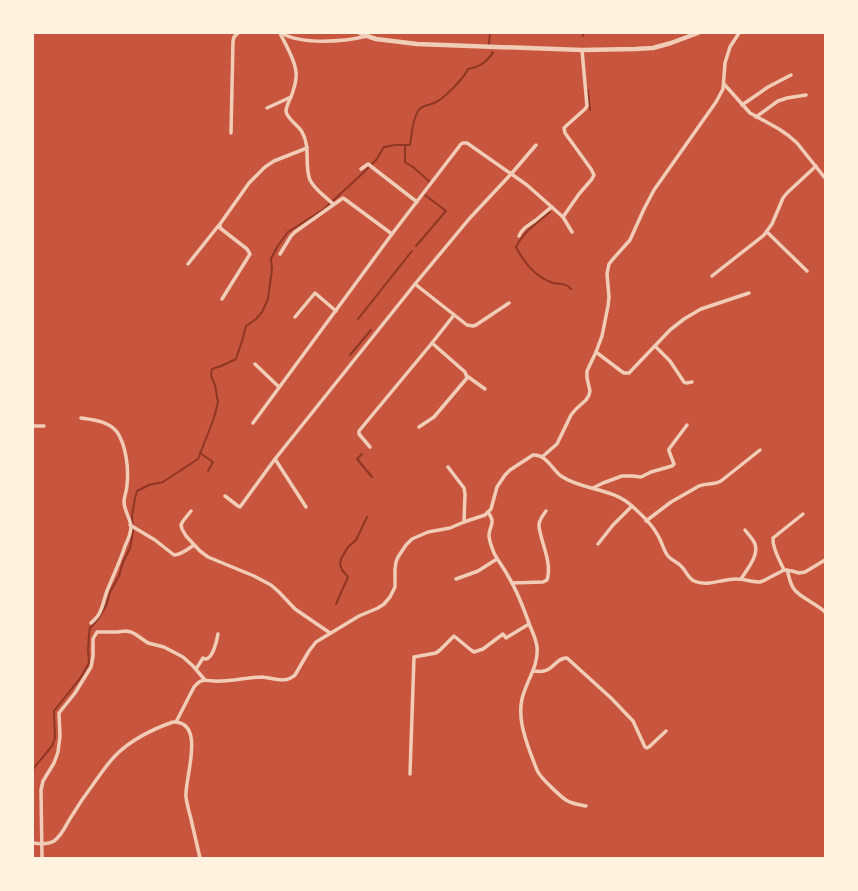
<svg xmlns="http://www.w3.org/2000/svg" width="858" height="891" font-family="Commissioner,sans-serif">
<rect width="100%" height="100%" fill="#c8553d"/>
<g fill="none" stroke-linecap="round" stroke-linejoin="round">
<g stroke="#8f3625" stroke-width="2">
<path d="M583,33V36"/>
<path d="M489,44L490,33"/>
<path d="M588,90L590,110"/>
<path d="M405,145V162L413,167L430,182L429,184"/>
<path d="M550,212C538,222 523,232 516,247C524,263 536,277 553,283C560,284 566,283 571,289"/>
<path d="M416,246L446,211L425,195"/>
<path d="M358,319L412,251"/>
<path d="M350,355L371,330"/>
<path d="M200,453L213,462L208,471"/>
<path d="M362,454L357,459L372,477"/>
<path d="M336,604L348,577L342,570L340,564L341,559L348,547L356,540L367,517"/>
<path d="M33,769L52,746L55,738L54,711L81,677L89,663L88,650L89,634L90,628L98,619L106,606L110,592L119,576L123,562L130,548L133,532L132,516L135,498L137,491L149,485L163,482L198,459L214,418L218,402L215,385L211,376L212,369L221,366L236,359L242,341L246,326L256,319L262,312L268,299L272,269L271,259L277,247L288,232L324,209L364,172L376,160L384,147L395,145H410C412,134 412,121 418,111C422,105 427,106 434,103C444,99 464,78 468,69C481,66 484,64 493,53L492,52"/>
</g>
<g stroke="#f1ccb7" stroke-width="3.5">
<path d="M280,33C285,44 296,61 296,73C297,79 295,85 293,91C292,96 286,106 286,111C286,118 299,126 302,132C311,147 304,165 310,180C315,190 326,197 333,204"/>
<path d="M281,33C303,45 343,42 367,36"/>
<path d="M724,84L750,113L779,129L789,136L797,143L825,178"/>
<path d="M742,105L768,87L791,75"/>
<path d="M267,108L291,97"/>
<path d="M756,117L778,101L787,98L806,95"/>
<path d="M231,133L233,41L234,37L238,33"/>
<path d="M361,169L368,164L417,202"/>
<path d="M563,217L579,194L592,179L594,175L591,169L565,133L564,128L566,126L585,109L587,106L582,50"/>
<path d="M767,232L807,271"/>
<path d="M519,236C522,228 529,225 536,220C541,216 546,211 552,207"/>
<path d="M280,254L291,236L295,232L343,198L346,200L392,234"/>
<path d="M188,264L219,225"/>
<path d="M712,276L764,235L772,224L783,198L787,193L816,166"/>
<path d="M415,284L467,325L473,326L476,325L509,303"/>
<path d="M222,299L250,254L247,249L220,228V224L249,183L265,167L274,161L307,148"/>
<path d="M295,317L315,293L336,311"/>
<path d="M655,346L670,361L684,382L686,383L692,382"/>
<path d="M596,352L621,371L624,373H629L670,330L684,319L701,309L749,293"/>
<path d="M255,364L279,387"/>
<path d="M467,376L485,389"/>
<path d="M81,418C94,420 108,421 117,432C126,445 129,469 127,485C127,490 124,497 124,502C124,510 130,518 131,526C131,533 128,540 125,546C120,562 113,576 107,591C104,599 103,607 99,614C97,618 94,620 91,623"/>
<path d="M253,423L392,234L461,144L463,143H467L527,185L563,217L572,232"/>
<path d="M33,426H44"/>
<path d="M419,427L434,417L467,378L465,372L432,343"/>
<path d="M370,447L359,434V431L432,343L454,315"/>
<path d="M542,457L557,444L571,415L576,409L586,400L589,395L590,391L587,378V371L596,352L602,336L608,306L609,297L607,274L609,264L613,259L630,240L644,209L654,190L716,102L723,89L725,63L730,47L739,33"/>
<path d="M275,459L306,507"/>
<path d="M448,467L464,488L465,494L464,522"/>
<path d="M593,488L603,483L622,476H633L641,477L651,472L672,466L674,464L669,451V449L687,425"/>
<path d="M225,496L238,506L240,507L275,459L415,284L469,219L512,173L536,145"/>
<path d="M191,511L183,521L181,525L182,529L186,536L200,551L208,557L254,576L271,585L279,592L295,609L330,633"/>
<path d="M488,512C496,524 490,524 489,535C489,541 492,548 494,553C498,561 504,568 508,576C518,592 524,609 530,626C533,633 536,639 537,647C539,666 526,681 522,699C518,717 524,735 530,752C533,759 535,766 538,772C541,778 561,797 566,800C572,804 580,805 586,806"/>
<path d="M646,521L671,502L699,486C706,483 714,485 721,481L760,450"/>
<path d="M130,525L155,540L174,555C181,555 188,549 194,545"/>
<path d="M598,544L613,525L632,506"/>
<path d="M784,570C780,561 772,548 773,538L803,514"/>
<path d="M787,570C789,576 790,584 794,589C799,597 817,604 825,612"/>
<path d="M456,579L478,571L497,559"/>
<path d="M741,579C747,569 759,556 755,544C753,539 748,534 745,530"/>
<path d="M512,583L543,582L547,580C551,568 546,553 542,540C541,535 539,530 539,525C539,520 543,515 546,511"/>
<path d="M196,669L203,658C204,659 205,659 206,659C213,658 217,640 218,634"/>
<path d="M533,671C537,671 541,672 544,671C553,670 557,657 567,658L611,698L633,721L645,747L647,748L649,747L666,731"/>
<path d="M176,722L194,687C196,685 198,682 201,681C206,679 214,682 219,681C234,681 248,677 262,677C273,678 286,684 295,675L309,651L316,642L359,616L378,608L384,604L390,597L395,587V569L396,562L398,557L406,545L412,539L428,532L450,528L464,522L485,515L491,509L497,487L505,475L510,470L533,455C546,454 552,469 561,476C583,491 612,487 633,507C642,515 652,524 657,534C662,541 663,550 668,556C672,561 678,562 682,567C686,571 688,578 694,581C707,587 722,579 736,579C744,579 752,582 760,582L763,581L784,570L792,571L799,573L805,572L825,560"/>
<path d="M410,774L414,657L436,653L440,650L454,636L471,650L474,652L483,649L503,634L506,638L529,624"/>
<path d="M33,843C40,844 48,845 54,841C63,835 67,822 73,814C79,804 85,795 92,786C100,775 108,762 118,753C134,738 153,729 173,722C207,721 184,780 186,797C187,805 189,811 191,819C194,832 197,845 200,858"/>
<path d="M42,858L41,790L43,781L54,763L58,752L60,736L59,713L75,693L91,667L93,656V639L97,632H117L126,631L131,632L135,634L148,643L164,647L183,657L193,666L205,680"/>
</g>
<path stroke="#f1ccb7" stroke-width="4.5" d="M360,33L367,36L376,39L417,44L582,50L635,49L653,48L671,43L698,33"/>
</g>
<rect width="858" height="891" fill="none" stroke="#fff3e0" stroke-width="68"/>
</svg>
